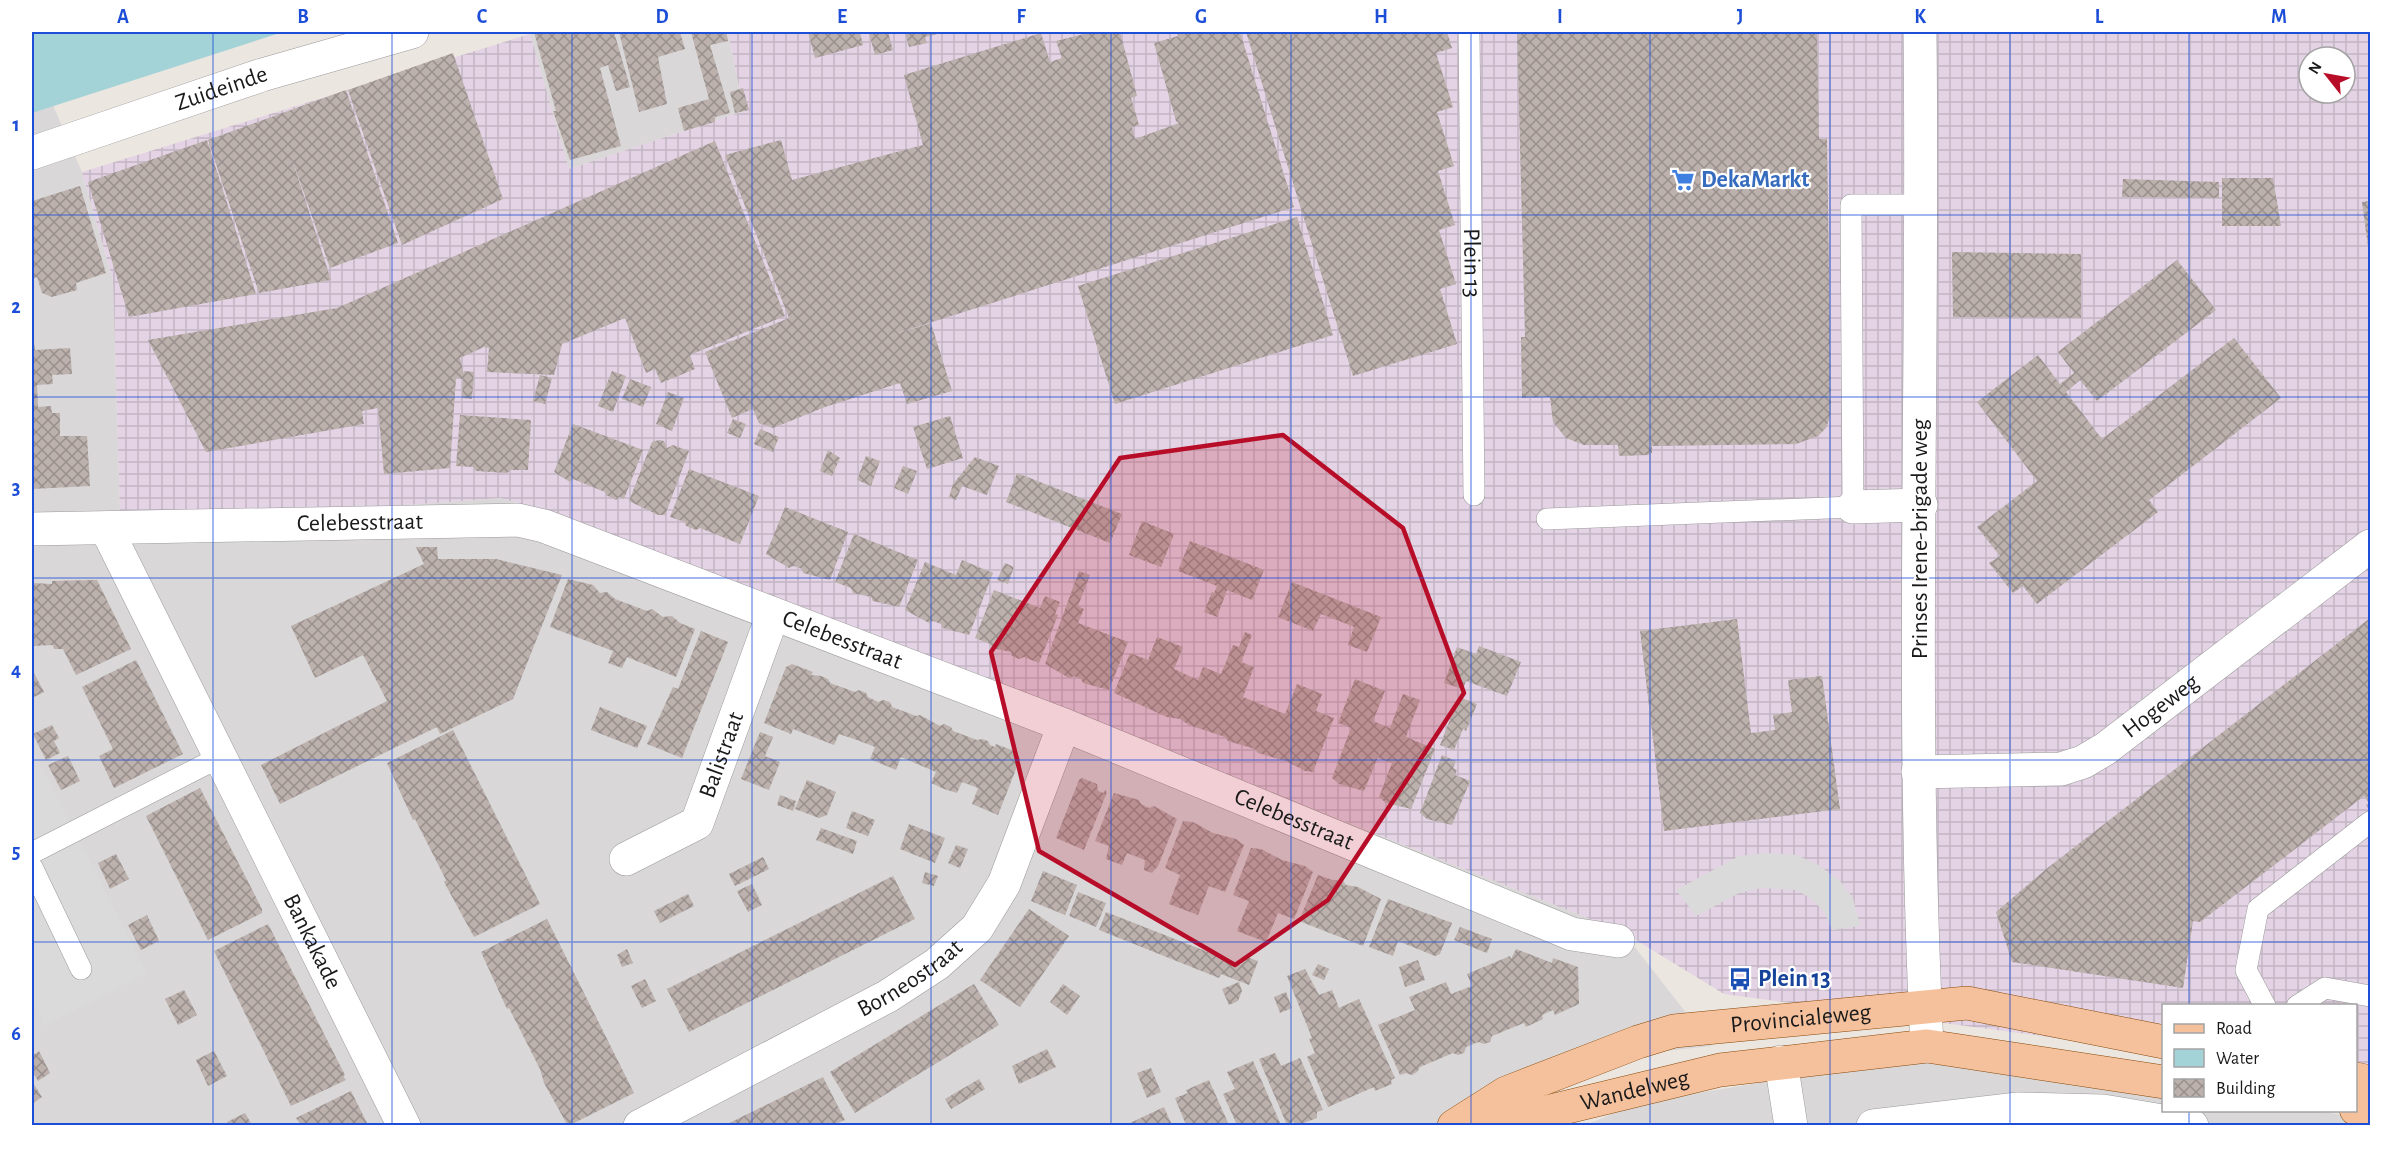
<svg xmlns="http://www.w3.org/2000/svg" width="2402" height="1157" font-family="'Alegreya Sans',sans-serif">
<defs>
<pattern id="industrial-grid" width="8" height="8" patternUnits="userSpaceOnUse" patternTransform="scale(1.5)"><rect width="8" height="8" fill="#e4d3e4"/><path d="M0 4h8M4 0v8" fill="none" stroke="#c3b5c3"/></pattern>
<pattern id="building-cross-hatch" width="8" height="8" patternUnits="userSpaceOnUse" patternTransform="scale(1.5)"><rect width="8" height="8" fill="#bcb1ad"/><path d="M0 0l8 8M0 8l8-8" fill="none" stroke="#988f8c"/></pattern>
</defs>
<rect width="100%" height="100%" fill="#ece6e0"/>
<g fill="#d9d7d8">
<path d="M537,32H728L744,111L569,169L530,34Z"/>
<path d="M46,89L82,172L113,280L120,512L383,507L500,498L575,520L1067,711L1623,932L1712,1046L1619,1056L1461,1126H32V95Z"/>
<path d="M1912,1058L2163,1091L2164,1110H2309L2370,1119V1126H1584L1637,1103Z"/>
</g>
<path fill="url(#industrial-grid)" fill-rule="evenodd" d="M728,32H2370V1079L2356,1077V1006H2164L2163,1052L1724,994L1623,932L1067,711L575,520L500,498L383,507L120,513L113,280L82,172L530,34L569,169L744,111ZM2309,57H2345V93H2309Z"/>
<g fill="#dadada">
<path d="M32,747L147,973L45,1026L32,1000Z"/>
<path d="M1765,853L1796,855L1817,864L1840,881L1853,898L1860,926L1832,930L1825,913L1812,899L1796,890L1761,888L1739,893L1696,916L1676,890L1739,856Z"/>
</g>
<path fill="#a3d3d7" d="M32,32H283L32,113Z"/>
<g fill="url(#building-cross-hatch)">
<path d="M534,32H614L630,87L616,91L608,65L600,68L621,146L570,160L553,111H556Z"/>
<path d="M619,32H680L685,49L658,57L667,104L639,112Z"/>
<path d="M691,32H726L728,41L710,45L730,113L715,117V122L684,131L678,108L709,99Z"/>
<path d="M808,32H860L863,45L815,58Z"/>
<path d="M875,32H888L893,50L875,55L869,33Z"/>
<path d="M905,32H945L925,37L927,43L909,47Z"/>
<path d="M1092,32H1120L1137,96L1131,98L1139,125L1132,127L1135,139L1179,123L1176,121L1154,43L1178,36L1177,32H1240L1294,207L885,337L931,323L952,391L907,404L900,383L825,407L773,428L759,423L753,409L732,418L705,352L789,318L725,155L781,140L792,180L923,145L904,75L1041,33L1050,62L1062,58L1056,41Z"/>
<path d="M1246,32H1447L1452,48L1436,53L1453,107L1437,112L1454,166L1438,171L1455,225L1439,230L1456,284L1440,289L1457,344L1353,376Z"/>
<path d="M1517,32H1817L1819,139H1827L1831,406L1830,417L1826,428L1818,436L1796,444L1652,446V453L1648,455L1621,456L1619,455L1618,445H1584L1566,438L1553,422L1550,397L1522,398L1521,337H1525Z"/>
<path d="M453,53L503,199L402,245L348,90Z"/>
<path d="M743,88L749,110L735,113L730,92Z"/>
<path d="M346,90L398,243L330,268L290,153L331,280L259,293L208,140Z"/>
<path d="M207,140L256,294L129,317L88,182Z"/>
<path d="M715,141L785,316L690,355L695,369L661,383L655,369L646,373L625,318L562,344L554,375L487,372L489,348L484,347L460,358L464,374V371L474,372L472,399L462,398L463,379L456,378L450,468L384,474L378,408L362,411L364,424L206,452L148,340L337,308Z"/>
<path d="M2222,178H2273L2281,226H2222Z"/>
<path d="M2123,179L2219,182V198L2122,197Z"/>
<path d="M80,186L106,273L76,283L77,290L52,297L42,293L37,277L32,279V201Z"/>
<path d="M2370,201V254H2369L2362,202Z"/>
<path d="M1297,217L1333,335L1115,404L1078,286Z"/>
<path d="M1952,252L2081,254V318L1953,317Z"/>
<path d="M2177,260L2216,310L2097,401L2080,380L2066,392L2102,439L2234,338L2281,398L2149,500L2158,512L2037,604L2023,586L2013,593L1989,563L2000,556L1977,527L2037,481L1977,402L2038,355L2060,384L2074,373L2058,352Z"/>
<path d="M32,329L35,350L70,348L72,374L52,375L53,384L37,385L38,407L51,406L52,413H60V436H87L90,486L32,489Z"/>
<path d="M612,371L626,376L613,412L598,406Z"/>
<path d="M540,375L552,378L545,404L533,401Z"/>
<path d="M630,379L651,387L643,407L622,399Z"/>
<path d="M668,392L684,398L672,431L656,424Z"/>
<path d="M460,415L531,420L528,470H511L507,473L476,471L473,467L456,466Z"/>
<path d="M950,416L963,458L927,469L913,427Z"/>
<path d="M733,419L746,424L740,438L727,433Z"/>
<path d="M573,424L643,450L624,499L619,497L616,500L606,495L605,492L573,479L570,482L554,472Z"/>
<path d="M760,429L779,437L773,452L754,444Z"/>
<path d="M659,440L664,441L667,448L673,445L689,451L665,515H658L629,501L652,442Z"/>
<path d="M828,450L840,458L832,476L820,471Z"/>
<path d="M866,456L880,461L871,486L857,480Z"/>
<path d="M975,457L999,466L987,495L962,486L956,500L949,497L953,484Z"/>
<path d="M903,466L917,471L908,494L894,488Z"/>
<path d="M689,469L759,496L740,544L700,528L696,530L686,526L685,522L670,517Z"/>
<path d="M1017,473L1122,514L1110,543L1006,502Z"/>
<path d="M785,507L848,532L830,580L803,573L802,569L794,566L789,568L766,554Z"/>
<path d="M1142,521L1174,534L1161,567L1129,555Z"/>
<path d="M854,534L918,560L899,607L873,601L871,597L853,593L851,588L835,582Z"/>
<path d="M1190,541L1264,570L1252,600L1227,590L1217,617L1204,612L1212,592L1214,593L1217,586L1178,571Z"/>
<path d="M416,547H437L438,559H496L562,575L513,699L440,734L437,727L280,804L261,765L387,701L363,655L315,678L291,626L424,564Z"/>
<path d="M962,560L993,573L969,635L943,628L941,624L933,621L929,623L905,610L925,562L956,575Z"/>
<path d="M1005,563L1014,567L1008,584L997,580Z"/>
<path d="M1079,571L1090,575L1078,606L1084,609L1078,623L1128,642L1109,690L1083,683L1081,679L1074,676L1069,678L1045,664Z"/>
<path d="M568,579L593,585L600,593L607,592L615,599L647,611L652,609L663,617L672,616L680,623L695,629L676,677L627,657L622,668L608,663L613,651L550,627Z"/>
<path d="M97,580L131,649L76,675L63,649H54L53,645L32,646V583L52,584V581Z"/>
<path d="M1292,582L1381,617L1367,652L1348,645L1354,627L1337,620L1321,614L1313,631L1278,617Z"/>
<path d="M994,590L1040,608L1045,596L1060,602L1055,614L1058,615L1039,663L1024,657L1019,659L1012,656L1011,652L992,648L990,644L975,638Z"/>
<path d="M2370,618V806L2368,808L2366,805L2369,803L2364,796L2200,922L2193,921L2183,988L2012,962L1996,912L2045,870Z"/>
<path d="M1737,619L1751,733L1775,730L1773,715L1792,712L1788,680L1822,676L1840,809L1664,831L1640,631Z"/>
<path d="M701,631L728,642L682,758L647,744L673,687L678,689Z"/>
<path d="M1245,632L1252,635L1241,662L1254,667L1243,697L1285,714L1297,684L1322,694L1316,711L1334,718L1313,772L1305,771L1286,761L1258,753L1255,749L1228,741L1225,737L1189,725L1180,719L1167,717L1114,693L1130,653L1148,660L1157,637L1183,647L1174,669L1198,680L1203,667L1221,674L1233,645L1239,647Z"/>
<path d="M1479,646L1521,662L1507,696L1466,681L1463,689L1444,683L1457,647L1476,654Z"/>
<path d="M136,660L183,754L114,788L99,756L113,749L82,687Z"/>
<path d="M792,664L813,672L811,675L821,676L828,679L830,683L855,692L859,690L866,693L868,697L878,702L883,700L890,702L892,707L916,716L920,715L940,726L944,724L951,727L953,731L977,740L982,739L988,741L990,745L995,747L996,744L1017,752L1020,759L998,815L972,804L978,788L962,782L957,793L944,789L931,783L936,772L901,757L896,770L870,759L875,747L857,740L839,734L834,745L793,729L791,734L764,723L786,667Z"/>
<path d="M34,673L44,692L32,698V674Z"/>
<path d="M1355,679L1385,691L1373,721L1390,728L1403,694L1420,700L1406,737L1435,749L1411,809L1386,803L1379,797L1392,763L1378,758L1382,747L1364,791L1339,784L1332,778L1351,728L1338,723Z"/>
<path d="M1459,697L1477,704L1466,731L1463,729L1454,750L1440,745Z"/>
<path d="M600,707L647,726L637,748L591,730Z"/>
<path d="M52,725L59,738L54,741L60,753L46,760L33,734Z"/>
<path d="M453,730L540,904L474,937L444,882L446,880L415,819L413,820L387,763Z"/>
<path d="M760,732L773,737L765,756L780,762L769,790L741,779Z"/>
<path d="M1442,755L1456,761L1453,768L1457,770L1455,775L1470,781L1452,825L1427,819L1420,813Z"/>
<path d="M68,756L80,781L61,790L48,765Z"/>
<path d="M1082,778L1097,784L1098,791L1104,793L1105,790L1107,792L1084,850L1056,838L1079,780Z"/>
<path d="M807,780L836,792L827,815L819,818L795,809Z"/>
<path d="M200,788L262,909V913L208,940L146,816Z"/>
<path d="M1114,793L1139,800L1141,804L1149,808L1154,806L1177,819L1158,866L1152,873L1144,870L1145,860L1127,853L1122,865L1106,859L1109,846L1095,841Z"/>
<path d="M780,795L796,801L793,811L777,805Z"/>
<path d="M852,811L875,820L868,836L846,828Z"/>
<path d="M1183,821L1193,822L1213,833L1236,839L1244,845L1225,892L1209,886L1198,915L1169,904L1180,875L1165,868Z"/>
<path d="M909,824L945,838L935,863L900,849Z"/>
<path d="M821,828L857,841L853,854L816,840Z"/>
<path d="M956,845L968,849L960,868L948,863Z"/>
<path d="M1251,848L1261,849L1282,860L1305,866L1313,872L1294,919L1278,913L1266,942L1237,931L1249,901L1233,895Z"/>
<path d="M116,854L129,879L110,889L98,863Z"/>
<path d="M763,857L769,869L735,886L729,874Z"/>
<path d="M1043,871L1077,885L1065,915L1031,901Z"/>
<path d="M925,872L938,876L934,886L922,883Z"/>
<path d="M1318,875L1333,880L1343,881L1346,885L1358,887L1381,899L1363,946L1299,921Z"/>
<path d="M893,876L915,919L689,1032L667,989Z"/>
<path d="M752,884L762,905L748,912L737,891Z"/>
<path d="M1078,892L1106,903L1096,927L1069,916Z"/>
<path d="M688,894L694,906L660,923L654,911Z"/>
<path d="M1388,899L1452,923L1440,954L1435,956L1398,941L1393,956L1369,947Z"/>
<path d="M1029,909L1069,936L1020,1007L980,980Z"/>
<path d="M1106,912L1241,965L1244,956L1258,961L1249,985L1221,974L1219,978L1099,930Z"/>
<path d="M147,915L159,941L141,950L128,925Z"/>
<path d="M547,919L634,1093L568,1126L544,1083L540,1069L509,1008L507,1009L481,952Z"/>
<path d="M268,924L345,1075L343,1076L346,1080L291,1106L214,951Z"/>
<path d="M1460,927L1492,939L1487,953L1454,940Z"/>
<path d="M627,949L633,963L622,967L617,955Z"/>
<path d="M1516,949L1552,963L1553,958L1578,967L1579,1004L1555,1015L1553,1010L1542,1015L1543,1019L1526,1027L1524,1023L1492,1036L1490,1042L1484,1044L1478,1042L1466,1047L1464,1053L1458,1055L1453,1053L1420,1067L1417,1072L1412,1075L1406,1073L1400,1075L1378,1025L1415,1010L1409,997L1446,982L1451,994L1472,986L1467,974L1510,956L1511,959Z"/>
<path d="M1418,960L1425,980L1405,987L1399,967Z"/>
<path d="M1318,964L1329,969L1324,980L1312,975Z"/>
<path d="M1305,969L1319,995L1332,990L1339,1008L1359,999L1395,1078L1391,1080L1392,1084L1375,1091L1374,1087L1328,1107L1307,1057L1315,1053L1309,1039L1312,1038L1287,976Z"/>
<path d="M645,979L656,1001L642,1008L631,986Z"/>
<path d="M1239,982L1242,991L1238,1001L1229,1005L1222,989Z"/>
<path d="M974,984L999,1025L855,1113L830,1072Z"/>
<path d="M1063,984L1080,996L1067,1015L1050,1002Z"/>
<path d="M184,990L197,1015L178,1025L165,999Z"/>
<path d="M1286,992L1292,1008L1280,1013L1274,997Z"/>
<path d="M1047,1049L1056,1067L1019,1084L1012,1066Z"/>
<path d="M39,1051L50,1073L38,1081L32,1071V1056Z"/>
<path d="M214,1051L227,1076L208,1086L196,1060Z"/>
<path d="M1275,1053L1281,1066L1300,1058L1323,1110L1317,1112V1118L1299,1125L1293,1122L1287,1125L1259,1059Z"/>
<path d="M1253,1061L1281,1125H1237L1223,1094L1235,1089L1227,1072Z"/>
<path d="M1151,1068L1161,1092L1147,1098L1137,1073Z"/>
<path d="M823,1077L845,1120L833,1125H725Z"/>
<path d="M979,1079L985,1089L951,1109L945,1099Z"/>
<path d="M1209,1080L1229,1125H1186L1175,1098L1188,1093L1186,1090Z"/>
<path d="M33,1083L42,1097L32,1104V1084Z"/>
<path d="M351,1091L368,1125H301L296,1118Z"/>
<path d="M1164,1107L1172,1125H1131L1130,1123Z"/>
<path d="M245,1113L252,1125H228L227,1122Z"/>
</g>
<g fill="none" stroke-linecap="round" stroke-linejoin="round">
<g stroke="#9b9b9b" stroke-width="22">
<g id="lane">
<path id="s1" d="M1469,32L1474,495"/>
<path d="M1547,519L1853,507L1851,205H1922"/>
<path d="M32,853L220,757"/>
<path d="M32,867L81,969"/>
<path d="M2265,1006L2246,970L2258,909L2370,822"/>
<path d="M2297,1006L2325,988L2370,996"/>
</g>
</g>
<g stroke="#9b9b9b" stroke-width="34">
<g id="street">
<path d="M1920,32C1924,370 1910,708 1927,1046"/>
<path id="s2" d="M32,153L262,75L412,32"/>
<path d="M1853,507L1921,505"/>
<path id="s3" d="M106,528L404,1126"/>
<path id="s4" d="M32,529L518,520L544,526L1064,725L1572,934L1618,941"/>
<path id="s5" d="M1918,772L2061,769L2083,762L2105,749L2370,546"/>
<path id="s6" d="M626,859L697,823L773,614"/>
<path d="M1781,1062L1791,1126"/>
<path id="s7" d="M640,1126L888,996L937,964L977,928L1004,884L1064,725"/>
<path d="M1873,1126L2018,1109L2103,1111L2192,1126"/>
</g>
</g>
<g stroke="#874a0a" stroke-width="34">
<g id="primary">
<path d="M2356,1079L2370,1082"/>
<path d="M2356,1109L2370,1111"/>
<path id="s8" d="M1454,1126L1506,1093L1638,1042L1674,1031L1967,1003L2164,1042"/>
<path id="s9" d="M1489,1126L1720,1070L1927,1046L2164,1082"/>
</g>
</g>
<use href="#lane" stroke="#fff" stroke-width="21"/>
<use href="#street" stroke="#fff" stroke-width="33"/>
<use href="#primary" stroke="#f5c09c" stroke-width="33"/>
</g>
<path fill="#b80d28" fill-opacity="0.2" stroke="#b80d28" stroke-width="4.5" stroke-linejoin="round" d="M1283,435L1403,528L1464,693L1328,900L1235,965L1039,851L991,652L1120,458Z"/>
<path fill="none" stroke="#1d4ed8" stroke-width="1.5" stroke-opacity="0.55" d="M213,32V1126M392,32V1126M572,32V1126M752,32V1126M931,32V1126M1111,32V1126M1291,32V1126M1471,32V1126M1650,32V1126M1830,32V1126M2010,32V1126M2189,32V1006M32,215H2370M32,397H2370M32,578H2370M32,760H2370M32,942H2370M2189,1110V1126"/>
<defs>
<g id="supermarket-bare" transform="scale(1.8)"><path d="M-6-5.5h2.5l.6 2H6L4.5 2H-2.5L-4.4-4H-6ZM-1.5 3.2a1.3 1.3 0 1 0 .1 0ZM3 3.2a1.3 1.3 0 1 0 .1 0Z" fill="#3f7fe0" stroke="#fff" stroke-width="2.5" paint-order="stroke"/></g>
<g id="bus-bare" transform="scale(1.8)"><path d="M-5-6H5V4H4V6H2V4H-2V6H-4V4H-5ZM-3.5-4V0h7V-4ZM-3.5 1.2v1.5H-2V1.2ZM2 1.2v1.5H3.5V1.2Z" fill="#1a4fb4" stroke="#fff" stroke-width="2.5" paint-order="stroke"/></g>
</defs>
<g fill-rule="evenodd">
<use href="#supermarket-bare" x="1683" y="180"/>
<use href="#bus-bare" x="1740" y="979"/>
</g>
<g text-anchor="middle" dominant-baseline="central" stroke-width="4.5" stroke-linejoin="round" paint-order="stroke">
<g font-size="24" fill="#1a1a1a" stroke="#fff">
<text stroke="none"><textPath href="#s2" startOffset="200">Zuideinde</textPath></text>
<text stroke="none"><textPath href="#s1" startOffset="231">Plein 13</textPath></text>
<text stroke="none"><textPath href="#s4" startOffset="328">Celebesstraat</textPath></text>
<text transform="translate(1920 539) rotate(-90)">Prinses Irene-brigade weg</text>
<text stroke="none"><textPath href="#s4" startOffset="832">Celebesstraat</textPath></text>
<text stroke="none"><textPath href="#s5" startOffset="262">Hogeweg</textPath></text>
<text stroke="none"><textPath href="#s6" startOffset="152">Balistraat</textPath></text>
<text stroke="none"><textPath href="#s4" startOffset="1318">Celebesstraat</textPath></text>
<text stroke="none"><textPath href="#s3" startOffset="462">Bankakade</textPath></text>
<text stroke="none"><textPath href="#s7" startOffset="308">Borneostraat</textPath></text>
<text stroke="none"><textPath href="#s8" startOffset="368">Provincialeweg</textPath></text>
<text stroke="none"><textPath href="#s9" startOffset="150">Wandelweg</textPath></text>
</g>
<g font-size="24" font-weight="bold" fill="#366cbe" stroke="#fff" text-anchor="start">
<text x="1701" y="180">DekaMarkt</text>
</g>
<g font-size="24" font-weight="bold" fill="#164399" stroke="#fff" text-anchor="start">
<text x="1758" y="979">Plein 13</text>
</g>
</g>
<rect width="2402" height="1157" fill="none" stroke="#ffffff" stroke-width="66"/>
<rect x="2162" y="1004" width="195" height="108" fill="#ffffff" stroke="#a3a3a3" stroke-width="1.5"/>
<rect x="2174" y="1024" width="30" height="9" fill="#f5c09c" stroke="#a3a3a3" stroke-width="1.5"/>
<text x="2216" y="1034" font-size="18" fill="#1a1a1a">Road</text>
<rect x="2174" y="1049" width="30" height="18" fill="#a3d3d7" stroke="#a3a3a3" stroke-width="1.5"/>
<text x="2216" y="1064" font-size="18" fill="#1a1a1a">Water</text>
<rect x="2174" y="1079" width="30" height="18" fill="url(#building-cross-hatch)" stroke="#a3a3a3" stroke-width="1.5"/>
<text x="2216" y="1094" font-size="18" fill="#1a1a1a">Building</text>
<g transform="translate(2327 75) rotate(301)"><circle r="28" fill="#ffffff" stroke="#a3a3a3" stroke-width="1.5"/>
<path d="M0-4.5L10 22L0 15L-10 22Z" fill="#b80d28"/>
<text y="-9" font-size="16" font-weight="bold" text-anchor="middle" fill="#1a1a1a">N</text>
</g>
<rect x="33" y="33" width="2336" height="1091" fill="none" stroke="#1d4ed8" stroke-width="2"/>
<g font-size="20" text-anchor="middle" font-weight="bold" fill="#1d4ed8">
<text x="123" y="23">A</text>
<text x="303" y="23">B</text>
<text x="482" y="23">C</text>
<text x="662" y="23">D</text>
<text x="842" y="23">E</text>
<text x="1021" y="23">F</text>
<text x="1201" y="23">G</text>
<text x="1381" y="23">H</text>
<text x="1560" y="23">I</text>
<text x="1740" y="23">J</text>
<text x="1920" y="23">K</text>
<text x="2099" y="23">L</text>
<text x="2279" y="23">M</text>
<text x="16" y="131">1</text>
<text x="16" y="313">2</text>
<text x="16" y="494">3</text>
<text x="16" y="676">4</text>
<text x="16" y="858">5</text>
<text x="16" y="1040">6</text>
</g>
</svg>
